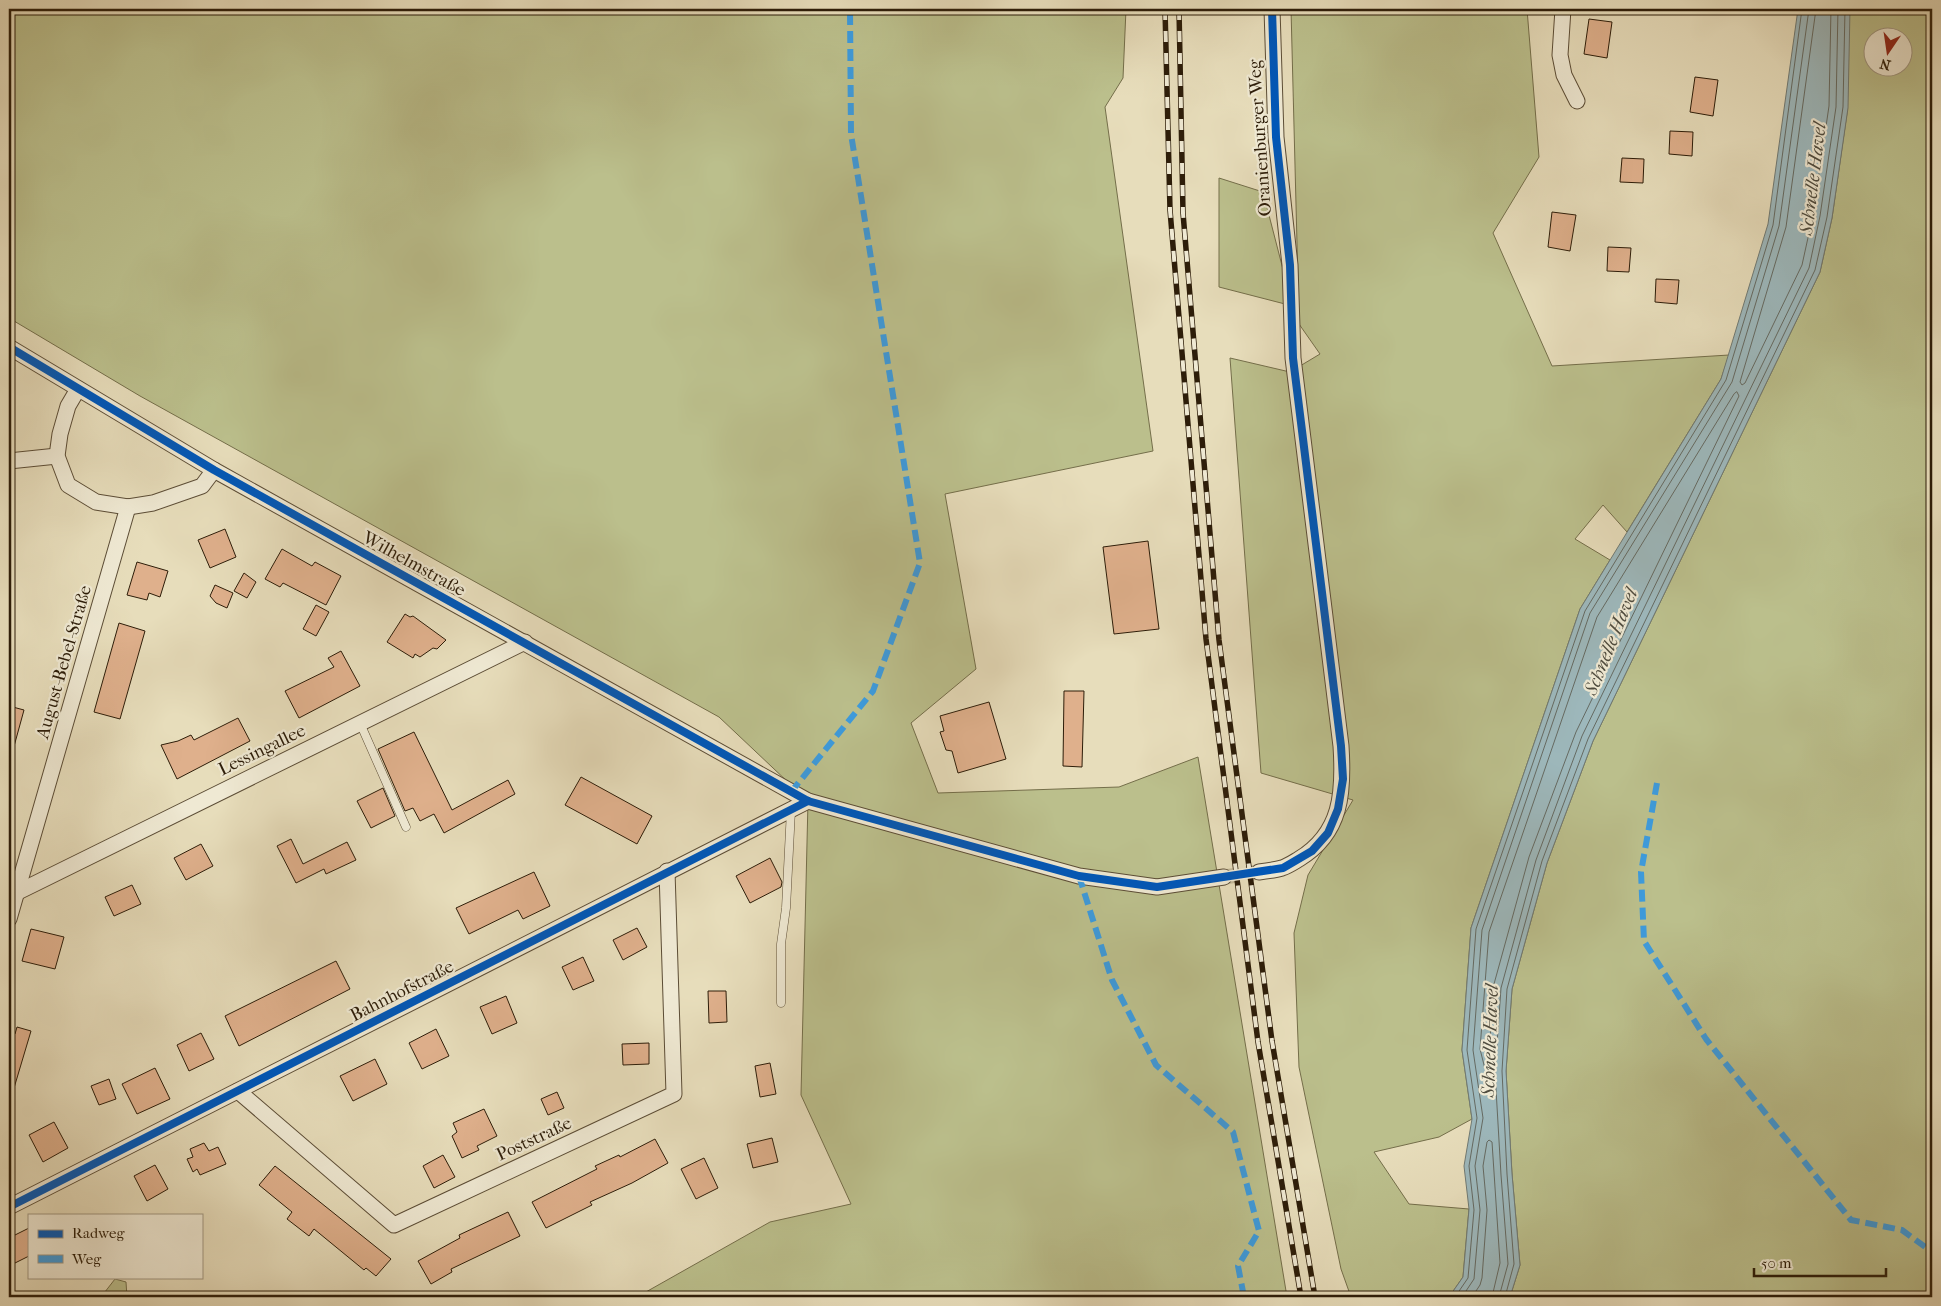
<svg xmlns="http://www.w3.org/2000/svg" width="1941" height="1306" font-family="'IM FELL French Canon',serif">
<rect width="100%" height="100%" fill="#e7ddbb"/>
<filter id="stains"><feTurbulence type="fractalNoise" baseFrequency=".004" numOctaves="4"/><feColorMatrix values="0 0 0 0 .2 0 0 0 0 .09 0 0 0 0 .02 0 0 0 .5 -.17"/></filter>
<radialGradient id="worn" r=".72"><stop offset=".6" stop-color="#630" stop-opacity="0"/><stop offset="1" stop-color="#630" stop-opacity=".3"/></radialGradient>
<g fill="#bbbf8c" stroke="#746e4a" fill-rule="evenodd">
<path d="M9,9H1126L1123,78L1105,107L1153,451L945,494L976,669L911,723L938,793L1119,787L1198,757L1287,1297H637L770,1222L851,1204L801,1095L808,801L719,717L140,396L9,318Z"/>
<path d="M1291,9H1527L1539,157L1493,233L1552,366L1729,355L1721,379L1627,532L1603,505L1575,539L1610,560L1580,609L1471,928L1462,1050L1472,1119L1439,1137L1374,1152L1409,1204L1469,1209L1463,1277L1449,1297H1351L1341,1269L1299,1067L1294,933L1308,875L1353,800L1261,773L1230,358L1290,372L1320,354L1285,304L1219,287V178L1263,192L1286,281L1298,282Z"/>
<path d="M1849,9H1932V1297H1510L1520,1265L1512,1174L1506,1071L1512,989L1547,863L1593,741L1820,272L1832,218L1847,113ZM1874,38H1904V68H1874Z"/>
<path d="M115,1279L126,1282L127,1297H101Z"/>
</g>
<path fill="#9db8bc" stroke="#707a74" d="M1798,9H1850L1848,108L1832,218L1820,272L1593,741L1547,863L1512,989L1506,1071L1512,1174L1520,1265L1510,1297H1449L1463,1277L1469,1209L1464,1166L1472,1119L1462,1050L1471,928L1580,609L1721,379L1768,224Z"/>
<g fill="none" stroke-linecap="round" stroke-linejoin="round">
<g stroke="#656a62" stroke-width="1">
<path d="M1816,9L1786,227L1740,382L1742,385L1745,383L1802,265L1813,215L1829,106L1831,9"/>
<path d="M1737,392L1739,396L1576,732L1529,857L1494,984L1488,1067L1485,1069L1480,1049L1489,932L1597,617L1734,394Z"/>
<path d="M1455,1297L1468,1278L1474,1210L1469,1166L1477,1118L1467,1050L1476,929L1585,611L1726,380L1773,225L1802,9"/>
<path d="M1462,1297L1474,1279L1480,1210L1475,1166L1483,1118L1473,1050L1482,930L1590,613L1732,382L1779,226L1809,9"/>
<path d="M1472,1297L1480,1285L1482,1278L1487,1210L1483,1166L1487,1142L1489,1140L1492,1142L1500,1263L1492,1297"/>
<path d="M1499,1297L1508,1264L1501,1175L1495,1072L1501,988L1536,860L1582,736L1809,268L1820,216L1836,107L1838,9"/>
<path d="M1505,1297L1514,1264L1507,1174L1502,1071L1507,989L1542,861L1588,739L1815,270L1827,217L1843,107L1845,9"/>
</g>
</g>
<g fill="#dfb08c" stroke="#2d1d09">
<path d="M1589,19L1612,22L1607,58L1584,54Z"/>
<path d="M1695,77L1718,80L1713,116L1690,112Z"/>
<path d="M1670,131L1693,132L1692,156L1669,154Z"/>
<path d="M1622,158L1644,159L1643,183L1620,182Z"/>
<path d="M1552,212L1576,215L1570,251L1548,247Z"/>
<path d="M1608,247L1631,248L1629,272L1607,271Z"/>
<path d="M1656,279L1679,280L1677,304L1655,302Z"/>
<path d="M225,529L236,557L210,568L198,540Z"/>
<path d="M1148,541L1159,629L1114,634L1103,547Z"/>
<path d="M282,549L312,566L315,562L341,576L326,605L283,583L280,587L265,579Z"/>
<path d="M137,562L168,571L160,597L149,593L147,600L127,595Z"/>
<path d="M244,573L256,582L247,598L234,591Z"/>
<path d="M215,585L233,593L227,608L216,603L210,596Z"/>
<path d="M316,605L329,612L316,636L303,629Z"/>
<path d="M405,614L410,617L413,616L446,640L437,649L433,648L420,657L415,654L413,658L387,642Z"/>
<path d="M119,623L145,631L120,719L94,712Z"/>
<path d="M341,651L360,686L299,718L285,691L334,667L328,658Z"/>
<path d="M1064,691H1084L1082,767L1063,766Z"/>
<path d="M989,702L1006,759L958,773L952,751L946,750L940,732L944,731L940,716Z"/>
<path d="M9,706L24,710L13,750L9,749Z"/>
<path d="M238,718L250,741L177,779L161,745L178,741L191,735L194,740Z"/>
<path d="M414,732L452,810L508,780L515,794L444,833L434,814L420,821L413,808L405,811L378,749Z"/>
<path d="M581,777L652,816L637,844L565,805Z"/>
<path d="M383,788L395,816L371,828L357,801Z"/>
<path d="M291,839L303,864L347,842L356,860L326,874L324,869L296,883L277,846Z"/>
<path d="M201,844L213,866L186,880L174,858Z"/>
<path d="M770,858L782,882L781,887L750,903L736,876Z"/>
<path d="M534,872L550,906L523,919L518,910L469,934L456,908Z"/>
<path d="M132,885L141,904L114,916L105,897Z"/>
<path d="M637,928L647,947L623,960L613,940Z"/>
<path d="M31,929L64,937L55,969L22,961Z"/>
<path d="M583,957L594,981L573,990L562,967Z"/>
<path d="M336,961L350,989L239,1046L225,1016Z"/>
<path d="M708,991H726L727,1022L709,1023Z"/>
<path d="M506,996L517,1023L492,1034L480,1007Z"/>
<path d="M17,1027L31,1031L14,1088L9,1087V1032L15,1034Z"/>
<path d="M436,1029L449,1056L422,1069L409,1043Z"/>
<path d="M201,1033L214,1059L189,1071L177,1045Z"/>
<path d="M649,1043V1064L623,1065L622,1044Z"/>
<path d="M375,1059L387,1084L353,1101L340,1076Z"/>
<path d="M770,1063L776,1094L760,1097L755,1066Z"/>
<path d="M155,1068L170,1099L137,1114L122,1084Z"/>
<path d="M109,1079L116,1099L99,1105L91,1086Z"/>
<path d="M557,1092L564,1108L548,1115L541,1099Z"/>
<path d="M484,1109L497,1136L477,1146L479,1150L462,1158L452,1136L457,1132L453,1123Z"/>
<path d="M54,1122L68,1148L43,1162L29,1135Z"/>
<path d="M772,1138L778,1162L753,1168L747,1144Z"/>
<path d="M655,1139L668,1163L632,1183L590,1202L592,1205L546,1228L532,1202L597,1169L595,1166L619,1155L620,1157Z"/>
<path d="M204,1143L209,1151L218,1147L226,1164L200,1175L197,1169L193,1172L187,1159L193,1157L190,1149Z"/>
<path d="M443,1155L455,1177L434,1188L423,1166Z"/>
<path d="M704,1158L718,1188L696,1199L681,1169Z"/>
<path d="M155,1165L168,1189L147,1201L134,1176Z"/>
<path d="M275,1166L391,1259L376,1276L366,1268L364,1270L314,1229L309,1236L287,1219L292,1212L259,1185Z"/>
<path d="M508,1212L520,1236L451,1269L452,1272L431,1284L418,1261L460,1238L459,1235Z"/>
<path d="M29,1228V1256L9,1266V1238Z"/>
</g>
<g fill="none" stroke-linecap="round" stroke-linejoin="round">
<path stroke="#c2b797" stroke-width="15" stroke-dasharray="15 8" stroke-linecap="butt" d="M1224,877L1259,872"/>
<g stroke="#5c4d36" stroke-width="9">
<g id="service">
<path d="M360,723L406,827"/>
<path d="M781,1003V944L786,908L791,810"/>
</g>
</g>
<g stroke="#5c4d36" stroke-width="17">
<g id="minor">
<path d="M1563,9L1560,55L1564,75L1577,101"/>
<path d="M9,347L214,470L808,801L1079,876L1157,887L1224,877"/>
<path d="M78,389L68,406L60,434L57,456L68,485L96,502L128,507L153,503L202,486L214,470"/>
<path d="M9,461L57,456"/>
<path d="M1259,872C1267,871 1275,870 1282,868C1288,866 1294,862 1299,859C1342,833 1344,792 1341,746L1293,358L1290,265L1276,137L1272,9"/>
<path d="M16,893L525,642"/>
<path d="M9,919L128,507"/>
<path d="M238,1091L394,1225L674,1094L667,871"/>
<path d="M9,1207L808,801"/>
</g>
</g>
<use href="#service" stroke="#efe9d3" stroke-width="8"/>
<use href="#minor" stroke="#efe9d3" stroke-width="15"/>
<g stroke="#2d1d09" stroke-width="5.5">
<g id="rail">
<path d="M1165,9L1170,210L1206,639L1258,1042L1301,1297"/>
<path d="M1179,9L1183,213L1219,640L1272,1041L1315,1297"/>
</g>
</g>
<use href="#rail" stroke="#efe9d3" stroke-width="4" stroke-dasharray="11" stroke-linecap="butt"/>
<g stroke="#3d9bdd" stroke-width="6" stroke-dasharray="12 6" stroke-linecap="butt">
<path d="M1657,783L1641,872L1644,941L1706,1039L1851,1220L1902,1230L1932,1252"/>
<path d="M791,792L873,691L920,563L851,134L850,9"/>
<path d="M1079,876L1112,980L1156,1065L1233,1132L1259,1231L1238,1266L1244,1297"/>
</g>
<g stroke="#efe9d3" stroke-width="11">
<g id="cycleway">
<path d="M9,347L214,470L808,801L1079,876L1157,887L1283,868L1312,851L1328,833L1338,809L1343,779L1341,746L1293,358L1290,265L1276,137L1272,9"/>
<path d="M9,1207L808,801"/>
</g>
</g>
<use href="#cycleway" stroke="#0057b8" stroke-width="8"/>
</g>
<g text-anchor="middle" dominant-baseline="central" stroke-width="4.5" stroke-linejoin="round" paint-order="stroke">
<g font-size="18" fill="#2d1d09" stroke="#efe9d3">
<text transform="translate(1260 138) rotate(-94)">Oranienburger Weg</text>
<text transform="translate(414 564) rotate(29)">Wilhelmstraße</text>
<text transform="translate(64 662) rotate(-74)">August-Bebel-Straße</text>
<text transform="translate(262 750) rotate(-26)">Lessingallee</text>
<text transform="translate(402 991) rotate(-27)">Bahnhofstraße</text>
<text transform="translate(534 1139) rotate(-25)">Poststraße</text>
</g>
<g font-size="19" font-style="italic" fill="#4f4c3f" stroke="#efe9d3">
<text transform="translate(1813 179) rotate(-83)">Schnelle Havel</text>
<text transform="translate(1611 642) rotate(-68)">Schnelle Havel</text>
<text transform="translate(1490 1041) rotate(-88)">Schnelle Havel</text>
</g>
</g>
<rect width="1941" height="1306" fill="none" stroke="#e7ddbb" stroke-width="30"/>
<rect x="10" y="10" width="1921" height="1286" fill="none" stroke="#2d1d09" stroke-width="2.5"/>
<rect x="15" y="15" width="1911" height="1276" fill="none" stroke="#2d1d09"/>
<rect x="28" y="1214" width="175" height="65" fill="#efe9d3" stroke="#a19782"/>
<rect x="38" y="1230" width="25" height="8" fill="#0057b8" stroke="#a19782"/>
<text x="72" y="1238" font-size="15" fill="#2d1d09">Radweg</text>
<rect x="38" y="1255" width="25" height="8" fill="#3d9bdd" stroke="#a19782"/>
<text x="72" y="1264" font-size="15" fill="#2d1d09">Weg</text>
<g transform="translate(1888 52) rotate(193)"><circle r="24" fill="#efe9d3" stroke="#a19782"/>
<path d="M0-4L9 19L0 12L-9 19Z" fill="#8f2418"/>
<text y="-8" font-size="14" font-weight="bold" text-anchor="middle" fill="#2d1d09">N</text>
</g>
<path d="M1754 1268v8h132v-8" fill="none" stroke="#2d1d09" stroke-width="2.5"/>
<text x="1761" y="1268" font-size="15" fill="#2d1d09" stroke="#efe9d3" stroke-width="4" paint-order="stroke">50 m</text>
<rect width="100%" height="100%" filter="url(#stains)"/>
<rect width="100%" height="100%" fill="url(#worn)"/>
</svg>
